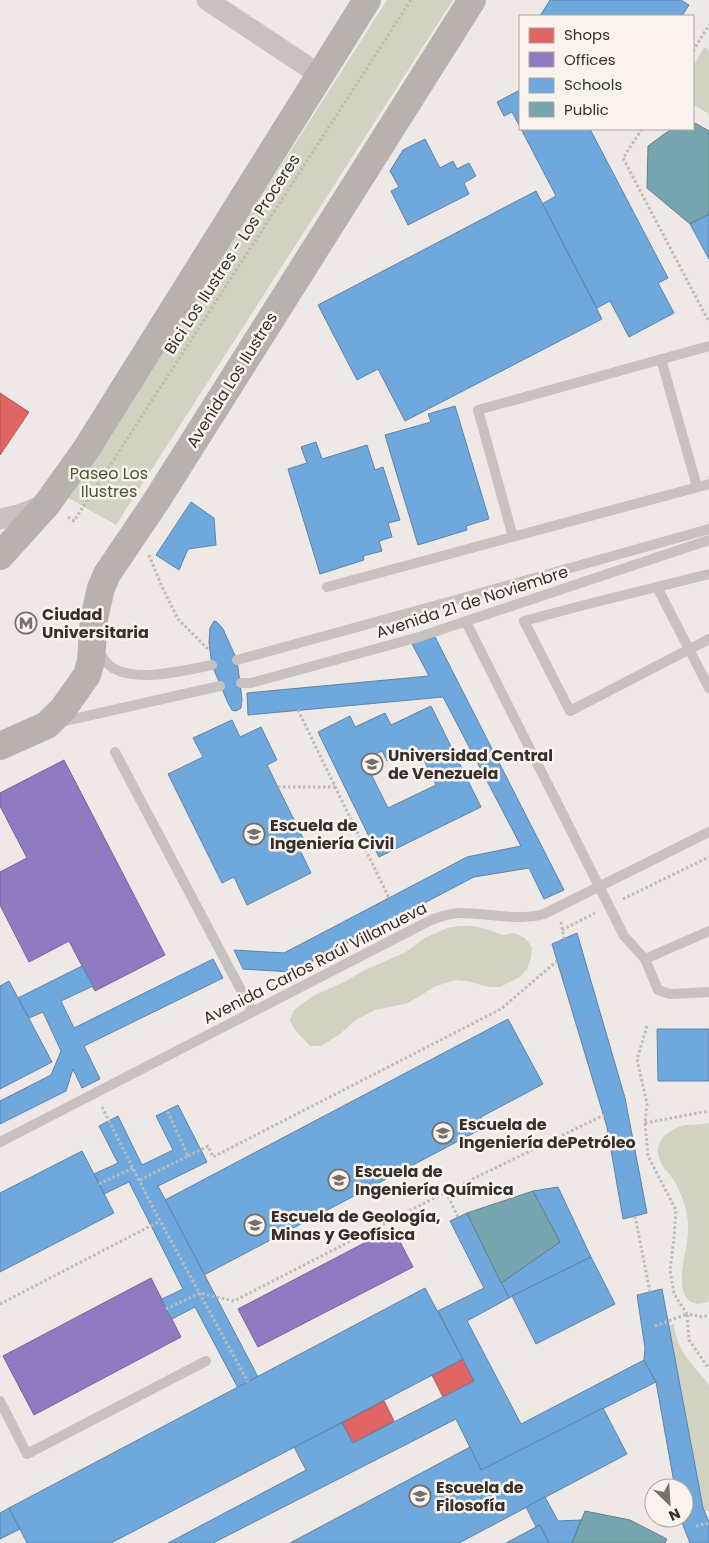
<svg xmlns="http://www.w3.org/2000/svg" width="709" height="1543" font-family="Poppins,sans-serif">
<rect width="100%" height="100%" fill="#eee9e6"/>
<g fill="#d1d2c1">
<path d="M387,0H453L116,525L65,496L228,249Z"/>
<path d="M704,47L709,50V114L693,104V67Z"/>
<path d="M459,926H472L483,928L503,935L514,933L525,938L532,947L531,958L527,969L520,977L500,987H489L467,981L456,980L436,986L408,1003L375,1010L357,1019L340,1034L321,1046H310L295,1030L290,1020L294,1010L313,996L344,982L363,971L406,952L425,938L447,928Z"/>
<path d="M709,1123V1301C703,1304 697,1305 691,1302C672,1290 688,1250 688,1232C689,1215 684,1200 676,1184C673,1178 669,1174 665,1169C651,1150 659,1135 679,1127C688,1123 699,1126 709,1123Z"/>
<path d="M674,1324C676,1350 693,1365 709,1385V1511H705L703,1508L669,1325Z"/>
</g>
<g fill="#e06666" stroke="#ae5555">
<path d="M0,393L29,412L0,455Z"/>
<path d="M463,1359L474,1381L443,1397L432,1375Z"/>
<path d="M384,1401L394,1421L353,1443L342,1423Z"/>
</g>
<g fill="#8e7cc3" stroke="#746596">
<path d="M64,760L165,955L95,991L69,941L29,962L0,905V872L27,858L0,806V793Z"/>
<path d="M393,1228L413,1267L258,1347L238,1309Z"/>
<path d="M151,1278L181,1337L34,1415L3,1356Z"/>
</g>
<g fill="#6fa8dc" stroke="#5e83a7" fill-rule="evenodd">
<path d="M550,0H681L689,5L682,16H540Z"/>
<path d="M520,90V127L512,112L504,116L497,102Z"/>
<path d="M521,129H590L668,278L658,283L674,313L629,337L610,301L597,308L542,204L556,196Z"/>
<path d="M425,139L440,168L453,161L457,169L469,163L476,176L464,183L469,194L408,225L391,191L399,187L390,171L403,150Z"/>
<path d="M536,191L602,319L405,421L378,369L357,380L318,305Z"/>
<path d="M709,214V259L690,224Z"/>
<path d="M455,406L489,519L466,526L467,530L418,545L385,435L431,422L428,414Z"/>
<path d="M316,442L322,459L367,445L375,470L383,467L400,520L388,523L392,537L379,541L382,551L363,556L364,560L320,574L288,469L307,463L301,447Z"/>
<path d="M191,502L214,518L216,545L188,549L179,570L156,555Z"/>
<path d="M214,621L217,622L223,629L237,660L242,699L241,708L238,710L235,711L232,710L228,703L212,665L209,643L210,628Z"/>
<path d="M435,637L564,890L544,899L529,868L474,877L292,972L243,969L234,950L284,953L467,857L521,846L443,697L248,715L247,693L429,676L411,642Z"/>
<path d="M431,706L481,807L379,857L318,732L350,716L355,727L385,713L391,725ZM417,746L436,785L388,808L364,760L382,751L387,761Z"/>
<path d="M232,720L240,737L261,727L277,760L267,765L303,838L296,842L311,873L247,905L234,877L222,883L168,774L203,757L193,738Z"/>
<path d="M577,933L625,1098L647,1213L623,1219L607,1127L552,944Z"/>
<path d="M213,959L223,978L84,1046L100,1079L82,1088L73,1069L66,1091L0,1124V1101L51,1075L61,1051L43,1012L29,1018L18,998L82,966L93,986L61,1001L74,1028Z"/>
<path d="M9,981L52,1062L0,1089V986Z"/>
<path d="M508,1019L543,1084L481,1117L485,1127L204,1275L165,1200Z"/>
<path d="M657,1029H709V1081H658Z"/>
<path d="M178,1105L207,1162L158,1186L258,1377L238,1388L195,1307L172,1319L166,1309L162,1299L183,1289L129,1182L104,1194L94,1174L118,1163L99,1126L118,1116L142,1165L173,1150L156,1116Z"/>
<path d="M82,1151L114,1213L0,1272V1193Z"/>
<path d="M558,1187L591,1257L509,1298L501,1283L560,1242L533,1191Z"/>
<path d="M467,1213L509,1298L467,1321L521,1424L644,1360L656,1382L481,1470L456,1419L213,1543H168L306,1470L294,1447L342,1423L353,1443L474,1381L438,1311L484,1288L450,1221Z"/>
<path d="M591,1257L615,1304L536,1344L512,1296Z"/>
<path d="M425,1288L463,1359L111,1543H27L9,1508Z"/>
<path d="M662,1289L703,1508L709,1522V1543H690L681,1520V1518H684V1488H675L656,1382L644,1360L645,1348L637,1295Z"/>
<path d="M603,1408L627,1454L459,1543H290L470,1447L481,1470Z"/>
<path d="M545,1497L558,1521L581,1520L572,1543H549L540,1525L536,1527L526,1507Z"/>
<path d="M9,1508L20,1529L0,1539V1513Z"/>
<path d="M540,1525L549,1543H506L536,1527Z"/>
</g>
<g fill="#76a5af" stroke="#638188">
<path d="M693,123H695L709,131V214L690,224L647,188L648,146L670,130L693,129Z"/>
<path d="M533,1191L560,1242L501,1283L467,1213Z"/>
<path d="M585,1511L630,1520L667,1539L665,1543H572Z"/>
</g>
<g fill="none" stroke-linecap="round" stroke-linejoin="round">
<g stroke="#c0bab7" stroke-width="3" stroke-dasharray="2.5 2.5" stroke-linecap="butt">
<path d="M693,51L709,25"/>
<path d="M642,129L623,158L709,322"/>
<path d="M68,517L74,521L411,0"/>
<path d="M149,555L162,587L178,619L209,650"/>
<path d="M298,710L389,898"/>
<path d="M278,787H335"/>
<path d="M623,899L709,857"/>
<path d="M561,922L564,939"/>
<path d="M562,930L595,913"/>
<path d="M647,1026L637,1059L647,1104L645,1123L648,1156L676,1210L674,1238L670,1270L674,1294L687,1314L704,1317L709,1314"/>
<path d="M102,1107L152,1206L248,1382"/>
<path d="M645,1123L709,1111"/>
<path d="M188,1156L208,1146L213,1157L501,1009L557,961"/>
<path d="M140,1180L188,1156L167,1110"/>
<path d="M99,1184L133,1168"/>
<path d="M446,1192L458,1217"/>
<path d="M635,1216L650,1292"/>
<path d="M0,1304L160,1221"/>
<path d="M166,1309L200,1293L234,1301L446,1192L604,1115"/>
<path d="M655,1326L687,1314L689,1340L709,1369"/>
<path d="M696,1526L709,1523"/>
</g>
<g stroke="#c8c1be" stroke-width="10">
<path d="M661,359L697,487"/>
<path d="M513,537L478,410L709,346"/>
<path d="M709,574L592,603L524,621L570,711L709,639"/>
<path d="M327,587L709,484"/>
<path d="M657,587L709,688"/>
<path d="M466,622L617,922L624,936L645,959L658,990L670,994L709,992"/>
<path d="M98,651C102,657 107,665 113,668C138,683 185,670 212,665"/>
<path d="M237,660L463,598L709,529"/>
<path d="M241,683H251L419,637L709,540"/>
<path d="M60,722L220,686"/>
<path d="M115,752L252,1011"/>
<path d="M645,959L709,931"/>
<path d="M0,1142L431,920C439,917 448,914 458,913C487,912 515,922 544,914L709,832"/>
<path d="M0,1401L27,1454L206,1361"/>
</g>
<g stroke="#c8c1be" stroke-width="21">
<path d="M207,0L320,75"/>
<path d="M0,519L19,515L44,505"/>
</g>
<g stroke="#b8b2af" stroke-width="28">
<path d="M0,556L47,504L85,451L367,0"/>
<path d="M0,746L47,725L63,709L87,675L91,661L94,618L101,588L107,574L155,503L472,0"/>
</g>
</g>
<defs>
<g id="metro-ring" transform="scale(1.125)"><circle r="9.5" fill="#f9f3ee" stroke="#786f6d" stroke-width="1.5"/><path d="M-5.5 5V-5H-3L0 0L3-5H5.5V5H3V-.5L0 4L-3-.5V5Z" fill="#786f6d"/></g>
<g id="university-ring" transform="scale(1.125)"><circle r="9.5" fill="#f9f3ee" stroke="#786f6d" stroke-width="1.5"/><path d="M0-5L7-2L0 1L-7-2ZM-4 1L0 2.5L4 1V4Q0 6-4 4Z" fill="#786f6d"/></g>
</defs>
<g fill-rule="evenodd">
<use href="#metro-ring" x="26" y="623"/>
<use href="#university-ring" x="372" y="764"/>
<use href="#university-ring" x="254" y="834"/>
<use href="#university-ring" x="443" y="1133"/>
<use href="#university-ring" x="339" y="1180"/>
<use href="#university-ring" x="255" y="1225"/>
<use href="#university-ring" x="420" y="1496"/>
</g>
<g text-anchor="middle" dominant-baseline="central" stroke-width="5" stroke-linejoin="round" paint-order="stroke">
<g font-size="16" fill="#382e2c" stroke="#f9f3ee">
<text transform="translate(232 254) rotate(-57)">Bici Los Ilustres - Los Proceres</text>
<text transform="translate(232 380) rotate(-58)">Avenida Los Ilustres</text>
<text transform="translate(472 602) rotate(-18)">Avenida 21 de Noviembre</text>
<text transform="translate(315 963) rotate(-27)">Avenida Carlos Raúl Villanueva</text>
</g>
<g font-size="16" fill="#4c5432" stroke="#f9f3ee">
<text x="109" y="473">Paseo Los<tspan x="109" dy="18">Ilustres</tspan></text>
</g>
<g font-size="16" font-weight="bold" fill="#382e2c" stroke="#f9f3ee" text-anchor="start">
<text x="42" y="614">Ciudad<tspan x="42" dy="18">Universitaria</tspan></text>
<text x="388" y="755">Universidad Central<tspan x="388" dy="18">de Venezuela</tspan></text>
<text x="270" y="825">Escuela de<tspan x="270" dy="18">Ingeniería Civil</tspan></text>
<text x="459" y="1124">Escuela de<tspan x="459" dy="18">Ingeniería dePetróleo</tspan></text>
<text x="355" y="1171">Escuela de<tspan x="355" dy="18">Ingeniería Química</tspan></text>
<text x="271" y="1216">Escuela de Geología,<tspan x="271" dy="18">Minas y Geofísica</tspan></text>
<text x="436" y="1487">Escuela de<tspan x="436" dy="18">Filosofía</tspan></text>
</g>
</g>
<rect x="519" y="15" width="175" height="115" fill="#f9f3ee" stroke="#aca4a0"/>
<rect x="529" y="28" width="25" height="15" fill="#e06666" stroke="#aca4a0"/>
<text x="564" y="40" font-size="15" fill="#382e2c">Shops</text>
<rect x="529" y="52" width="25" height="15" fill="#8e7cc3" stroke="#aca4a0"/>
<text x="564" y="65" font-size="15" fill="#382e2c">Offices</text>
<rect x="529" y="78" width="25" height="15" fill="#6fa8dc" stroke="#aca4a0"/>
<text x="564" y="90" font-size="15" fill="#382e2c">Schools</text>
<rect x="529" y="102" width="25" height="15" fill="#76a5af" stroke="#aca4a0"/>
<text x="564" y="115" font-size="15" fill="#382e2c">Public</text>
<g transform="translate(669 1503) rotate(155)"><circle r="24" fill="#f9f3ee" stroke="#aca4a0"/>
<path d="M0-4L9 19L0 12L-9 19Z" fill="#786f6d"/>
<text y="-8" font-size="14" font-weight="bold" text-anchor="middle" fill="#382e2c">N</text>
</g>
</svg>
